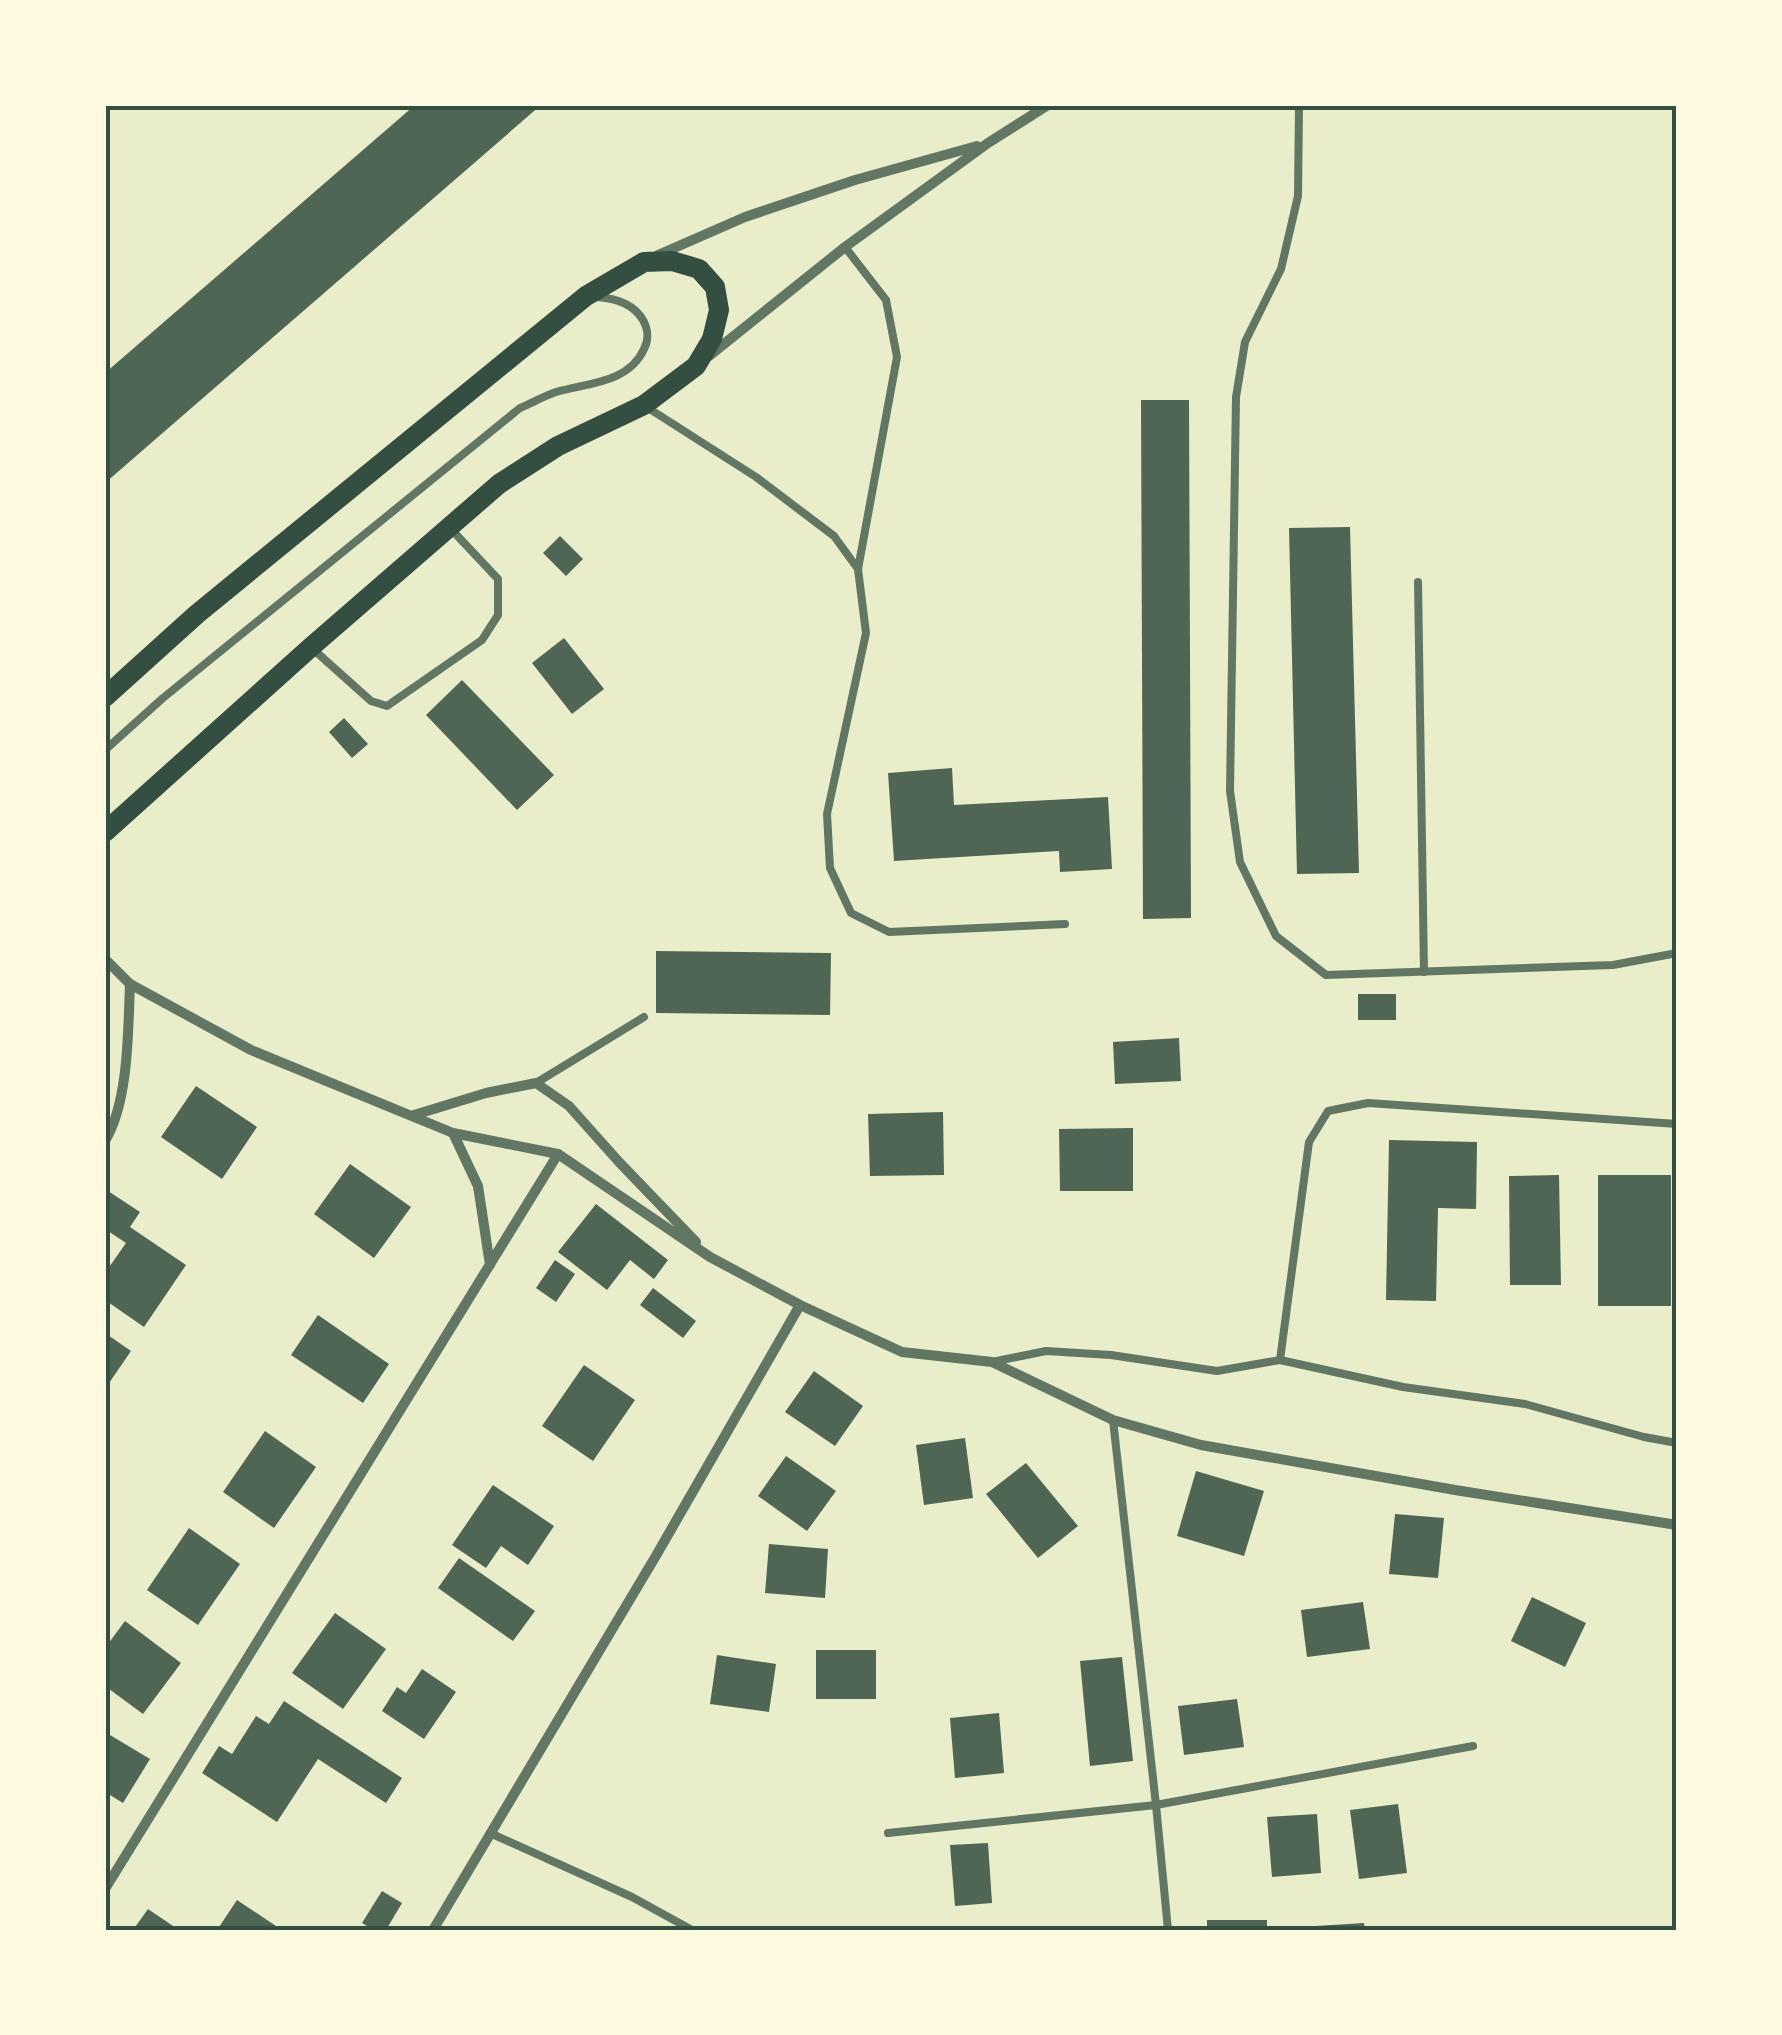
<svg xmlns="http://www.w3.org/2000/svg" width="1782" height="2035" font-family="Merriweather,serif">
<rect width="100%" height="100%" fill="#e9edc9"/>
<g fill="#4f6655">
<path d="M415,105H541L105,483V373Z"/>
<path d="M1141,400H1189L1191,918L1143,919Z"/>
<path d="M1350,527L1359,873L1297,874L1289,528Z"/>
<path d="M560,536L583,559L566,576L543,553Z"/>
<path d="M564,638L604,689L572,714L532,663Z"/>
<path d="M462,680L554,775L517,810L426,715Z"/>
<path d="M344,718L368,744L352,758L329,732Z"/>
<path d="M952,768L954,805L1108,797L1112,869L1060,872L1059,851L894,861L888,773Z"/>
<path d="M656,951L831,953L830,1015L656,1013Z"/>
<rect x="1358" y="994" width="38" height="26"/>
<path d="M1179,1038L1181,1081L1115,1084L1113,1042Z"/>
<path d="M196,1086L257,1127L222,1179L161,1137Z"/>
<path d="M943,1112L944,1175L870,1176L868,1114Z"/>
<path d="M1133,1128V1191H1060L1059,1129Z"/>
<path d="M1389,1140L1477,1142L1476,1209L1438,1208L1436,1301L1386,1300Z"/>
<path d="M350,1164L411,1207L374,1258L314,1214Z"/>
<path d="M1559,1175L1561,1285H1510L1509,1176Z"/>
<rect x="1598" y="1175" width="73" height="131"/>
<path d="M108,1191L140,1212L130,1227L186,1265L144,1327L105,1300V1273L126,1243L105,1229V1196Z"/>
<path d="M596,1204L668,1260L654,1279L630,1260L607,1290L558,1252Z"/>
<path d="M555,1260L575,1274L556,1302L536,1288Z"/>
<path d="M653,1288L696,1321L683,1338L640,1305Z"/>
<path d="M318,1315L389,1364L363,1403L291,1355Z"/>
<path d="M105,1333L131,1351L105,1389Z"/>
<path d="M584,1365L635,1400L593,1461L542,1426Z"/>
<path d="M814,1371L863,1406L835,1446L785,1412Z"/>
<path d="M265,1431L316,1467L274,1528L223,1492Z"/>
<path d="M965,1438L973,1498L924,1505L916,1445Z"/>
<path d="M786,1456L836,1491L807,1531L758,1496Z"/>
<path d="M1026,1463L1078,1526L1038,1558L986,1494Z"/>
<path d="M1196,1471L1264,1491L1244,1556L1177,1536Z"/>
<path d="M493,1485L554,1526L528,1565L501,1546L486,1568L452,1545Z"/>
<path d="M1395,1514L1444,1518L1438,1578L1389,1574Z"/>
<path d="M189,1528L240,1564L198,1625L147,1590Z"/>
<path d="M769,1544L828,1549L825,1598L765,1593Z"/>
<path d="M459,1558L535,1611L513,1641L438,1588Z"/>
<path d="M1532,1597L1586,1623L1565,1667L1511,1641Z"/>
<path d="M1363,1602L1370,1649L1307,1657L1301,1610Z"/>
<path d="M335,1613L386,1649L343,1709L292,1673Z"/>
<path d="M125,1621L181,1663L143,1714L105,1686V1648Z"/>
<rect x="816" y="1650" width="60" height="49"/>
<path d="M717,1655L776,1664L769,1712L710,1704Z"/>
<path d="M1122,1657L1133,1761L1090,1766L1080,1661Z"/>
<path d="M422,1669L456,1692L424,1739L382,1711L397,1687L406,1693Z"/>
<path d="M1237,1699L1244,1747L1184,1755L1178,1706Z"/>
<path d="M284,1701L402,1778L386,1803L318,1759L277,1822L202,1773L219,1746L232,1754L256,1716L269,1724Z"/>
<path d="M999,1713L1004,1773L955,1778L950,1718Z"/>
<path d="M105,1732L150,1759L123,1803L105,1792Z"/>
<path d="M1398,1804L1407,1873L1359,1879L1350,1810Z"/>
<path d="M1317,1814L1321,1873L1272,1877L1267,1817Z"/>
<path d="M988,1843L992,1903L955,1906L950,1845Z"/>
<path d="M382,1891L402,1903L386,1930H373L362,1923Z"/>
<path d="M237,1900L282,1930H217Z"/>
<path d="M148,1909L179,1930H133Z"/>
<rect x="1207" y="1920" width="60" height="10"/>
<path d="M1364,1923L1365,1930H1315V1926Z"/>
</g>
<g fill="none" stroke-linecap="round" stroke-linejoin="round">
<g stroke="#617663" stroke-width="8">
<path d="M1299,105L1298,196L1281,269L1245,342L1236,397L1230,791L1240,862L1276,936L1326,975L1613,965L1677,953"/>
<path d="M845,247L886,300L897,357L858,569L866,633L827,814L830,868L851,913L889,932L1065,924"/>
<path d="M645,406L756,477L834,536L858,569"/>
<path d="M1418,582L1424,972"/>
<path d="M314,650L371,701L387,706L482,640L498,615V579L450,528"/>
<path d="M105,750L163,698L520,408C532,403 544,396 556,392C587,383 629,383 644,349C649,340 648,329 643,320C633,303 615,298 596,297"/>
<path d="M536,1083L644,1017"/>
<path d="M1280,1360L1403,1387L1525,1404L1644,1437L1677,1443"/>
<path d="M992,1362L1046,1351L1111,1355L1217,1371L1280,1360L1309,1142L1328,1111L1368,1103L1677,1124"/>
<path d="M1113,1420L1156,1805L1168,1930"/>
<path d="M490,1833L632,1897L692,1930"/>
<path d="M888,1833L1156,1805L1473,1746"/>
</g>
<g stroke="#617663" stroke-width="10">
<path d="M658,255L745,217L855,180L977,146"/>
<path d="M709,356L845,247L988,143L1048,105"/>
<path d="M105,959L130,984C128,1029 129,1102 105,1141"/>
<path d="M130,984L251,1050L453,1133L558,1154L710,1257L800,1305L902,1352L992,1362L1113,1420L1201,1445L1455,1490L1677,1525"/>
<path d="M414,1115L486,1093L536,1083L569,1106L619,1162L696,1242"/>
<path d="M453,1133L478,1186L490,1265"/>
<path d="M105,1889L558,1154"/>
<path d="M433,1930L657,1554L800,1305"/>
</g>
<path stroke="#344e41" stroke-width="20" d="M105,697L197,614L586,296L644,262L672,261L699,269L715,287L719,310L712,339L696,366L644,405L558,446L499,484L311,647L105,832"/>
</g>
<rect width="1782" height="2035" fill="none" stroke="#fefae0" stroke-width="215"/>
<rect x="108" y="108" width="1566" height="1820" fill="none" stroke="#344e41" stroke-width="4"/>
</svg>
